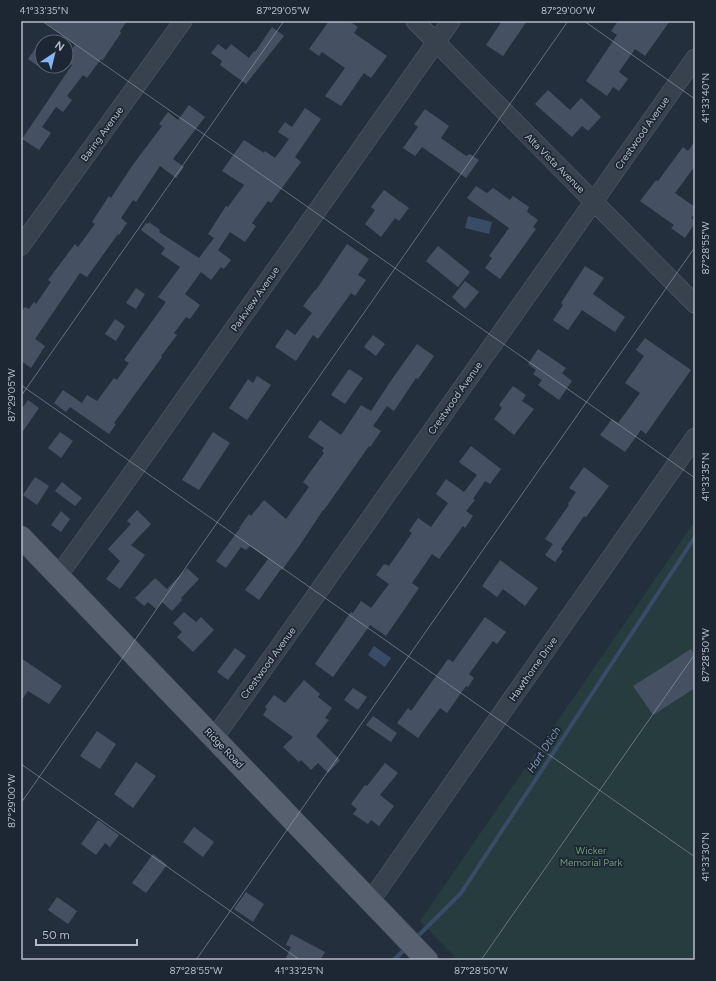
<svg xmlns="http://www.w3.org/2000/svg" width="716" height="981" font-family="Figtree,sans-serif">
<rect width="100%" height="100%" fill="#242f3e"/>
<path fill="#263c3f" d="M695,521V960H458L420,921Z"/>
<g fill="#394c67">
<path d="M468,216L492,222L489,234L465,228Z"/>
<path d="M374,646L391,658L385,667L368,655Z"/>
</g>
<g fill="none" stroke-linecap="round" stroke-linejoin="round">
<g stroke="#394c67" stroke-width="4">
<path d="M415,939L461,893L695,537"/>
<path d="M394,960L406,948"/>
</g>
</g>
<g fill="#455162">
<path d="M43,21H127L120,31L121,33L102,61L101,59L87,78L83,75L67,96L72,100L63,112L56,107L42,127L51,133L39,150L22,139L72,65L66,61V57L75,45Z"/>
<path d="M329,21H349L358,27L354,33L387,56L371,78L364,73L341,106L325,96L345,68L322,52L319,56L309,49Z"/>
<path d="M502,21H527L503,56L486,45Z"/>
<path d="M618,21H670L645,56L635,49L619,72L628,79L619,91L613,87L607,96L586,81L617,35L611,31Z"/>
<path d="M272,27L284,36L246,84L220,65L222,61L211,53L218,44L226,50L231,44L249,58L254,51L255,52Z"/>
<path d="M42,39V69L28,59Z"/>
<path d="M548,90L570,110L581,98L601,117L588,131L582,126L572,137L535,104Z"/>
<path d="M189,105L205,117L173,159L184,167L176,178L160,166L136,202L133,200L121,218L127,223L119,235L118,234L87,277L80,273L35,339L45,346L31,368L21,361V312L25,307L29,309L34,302L36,304L51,282L48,280L75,244L78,247L95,224L92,222L109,196L111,198L132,166L162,126L159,124L168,112L178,120Z"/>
<path d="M305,108L321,119L295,157L301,162L271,203L268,201L252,223L256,226L245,242L230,232L218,250L231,260L224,269L221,267L211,280L201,272L185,294L200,305L190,319L186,317L174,333L177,335L161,356L162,357L114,423L116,424L109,434L70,407L66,412L54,403L63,390L82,403L87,395L97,401L114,378L117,380L129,363L124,360L166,302L158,297L180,267L161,254L165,248L141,230L146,223L148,224L149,222L160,230L159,232L199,258L214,238L208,234L226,206L228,207L244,185L222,171L231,158L244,140L264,153L265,151L275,158L289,139L278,132L285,122L292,127Z"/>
<path d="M425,109L449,126L441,138L466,156L470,154L479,160L466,178L422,147L415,156L403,148L418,127L414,124Z"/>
<path d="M695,141V166L675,193L695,207V213L691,218L695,221V223L685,238L671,228L674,225L640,201L656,180L658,181L683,147L688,151Z"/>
<path d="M476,186L487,193L493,188L510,200L513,196L529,207L527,212L538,220L533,227L536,229L500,279L485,268L492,258L489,256L509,228L467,198Z"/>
<path d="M384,190L409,208L399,221L395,218L381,237L365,224L375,210L371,207Z"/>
<path d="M347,244L369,259L358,275L366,280L355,296L351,293L318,339L313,335L296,361L275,347L287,329L295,335L312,313L303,306L315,290H316Z"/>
<path d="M438,246L470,272L458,287L426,261Z"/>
<path d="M585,266L604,278L593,294L625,317L615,332L582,310L568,330L553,320L563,305L561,303Z"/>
<path d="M465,281L479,292L465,309L452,297Z"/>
<path d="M136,288L145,294L136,309L126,303Z"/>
<path d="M115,319L125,326L116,341L105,334Z"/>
<path d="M373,335L385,344L376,356L364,347Z"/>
<path d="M645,338L691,370L646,434L641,430L625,452L600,435L612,419L618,423L640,393L625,383L644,356L636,350Z"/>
<path d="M417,344L434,356L418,379L416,378L394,411L387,406L373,426L381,431L370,447L369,446L324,510H323L300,545L282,570L281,569L259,600L245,590L268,559L250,546L246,550L241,547L226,568L216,561L240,528H239L249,514L251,516L264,500L286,519L309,487L303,482L324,453L322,451L324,448L308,437L320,420L341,435L361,405L371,411L390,382Z"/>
<path d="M538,349L566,368L562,373L572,381L559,400L538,385L542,380L533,374L536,370L528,364Z"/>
<path d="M349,369L363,378L345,404L331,395Z"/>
<path d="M257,376L271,385L247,420L229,408L248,379L253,383Z"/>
<path d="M513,386L526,395L522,401L534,409L514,435L494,419L502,408L499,405Z"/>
<path d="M28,400L39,408L21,434V410Z"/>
<path d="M60,432L73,441L61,458L48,448Z"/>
<path d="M213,432L230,443L199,490L182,480Z"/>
<path d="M471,446L501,469L490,484L485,481L473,499L475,500L466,511L473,516L465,528L463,526L439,559L432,554L412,583L419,588L386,636L370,625L333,677L315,664L351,612L353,613L361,601L371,608L389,584L376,575L384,564L389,566L412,533L409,531L418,518L431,527L448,503L436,494L446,479L464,492L477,475L459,462Z"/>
<path d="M584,467L609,486L586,517L584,516L561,549L563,551L555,562L545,555L553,544L545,539L569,505L568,504L576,492L569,488Z"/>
<path d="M35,477L49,486L37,505L23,495Z"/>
<path d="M62,482L82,498L75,506L55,491Z"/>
<path d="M137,510L151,524L131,545L145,555L120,589L106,579L120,561L108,549L131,524L127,521Z"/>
<path d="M61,511L70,519L61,532L51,525Z"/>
<path d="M500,560L538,588L525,606L503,589L497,597L482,586Z"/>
<path d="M187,568L199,579L181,598L182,600L172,611L162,602L156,609L148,602L144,606L135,598L155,578L167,589Z"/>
<path d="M184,612L196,622L201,617L214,630L193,652L177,637L182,632L173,623Z"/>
<path d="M485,617L506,632L497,644L493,641L469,674L474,678L468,687L466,686L447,713L440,708L418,738L397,723L408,708L411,711L448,659L453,662Z"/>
<path d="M235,648L246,656L228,680L217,672Z"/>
<path d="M691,649L695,655V688L653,715L633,686Z"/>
<path d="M21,658L62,686L49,704L28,691L21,701Z"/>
<path d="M304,680L320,694L318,697L332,708L325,718L329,720L316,736L340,760L328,773L318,763L311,770L301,760L299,762L283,747L293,737L263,715L267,709L265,707L274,695L285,703Z"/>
<path d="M353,688L367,697L358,710L344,700Z"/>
<path d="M373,716L397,733L391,742L366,725Z"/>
<path d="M97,731L116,744L100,769L80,756Z"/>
<path d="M136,762L156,776L133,808L114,794Z"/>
<path d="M385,763L398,773L380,795L394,806L379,826L371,820L368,824L353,814L357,809L351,804L365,785L367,786Z"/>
<path d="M98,820L119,835L110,847L105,843L96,855L81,844Z"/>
<path d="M194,827L214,842L203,857L183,842Z"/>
<path d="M153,854L167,865L146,893L132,883Z"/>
<path d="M246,892L264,904L253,922L234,909Z"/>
<path d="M57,897L77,911L68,924L48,910Z"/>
<path d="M291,934L325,952L320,960H285L291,947L286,945Z"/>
</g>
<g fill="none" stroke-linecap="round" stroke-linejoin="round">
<g stroke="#565f6c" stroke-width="19">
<g id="minor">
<path d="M415,21L695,304"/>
<path d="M21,246L183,21"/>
<path d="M58,576L125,483L451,21"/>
<path d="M214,738L282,643L695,58"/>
<path d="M371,900L695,437"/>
</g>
</g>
<g stroke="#414a57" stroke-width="23">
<path id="major" d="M21,537L427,960"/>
</g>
<use href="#minor" stroke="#38414e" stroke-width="18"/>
<use href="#major" stroke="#56606e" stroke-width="22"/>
</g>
<path fill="none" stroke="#b4bcc9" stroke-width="1" stroke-opacity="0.45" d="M42,21L695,478M584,21L695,99M21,385L695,857M21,396L284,21M21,764L300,960M21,803L568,21M196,960L695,247M481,960L695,654"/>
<g text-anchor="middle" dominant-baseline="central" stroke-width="3.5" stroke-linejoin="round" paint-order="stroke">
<g font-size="10" fill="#b4bcc9" stroke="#1d2633">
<text transform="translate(642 133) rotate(-55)">Crestwood Avenue</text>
<text transform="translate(102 134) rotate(-54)">Baring Avenue</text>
<text transform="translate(555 163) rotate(45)">Alta Vista Avenue</text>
<text transform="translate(255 299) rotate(-55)">Parkview Avenue</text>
<text transform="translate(455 398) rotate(-55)">Crestwood Avenue</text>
<text transform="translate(268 663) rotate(-54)">Crestwood Avenue</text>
<text transform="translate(533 669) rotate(-55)">Hawthorne Drive</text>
<text transform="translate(224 748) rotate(46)">Ridge Road</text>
</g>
<g font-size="10" fill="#6b9a76" stroke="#1d2633">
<text x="591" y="850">Wicker<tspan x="591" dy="12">Memorial Park</tspan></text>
</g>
<g font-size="11" font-style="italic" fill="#7c92b1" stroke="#1d2633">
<text transform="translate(544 750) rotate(-57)">Hart Dtich</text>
</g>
</g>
<rect width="716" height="981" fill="none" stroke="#1d2633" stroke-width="44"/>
<g transform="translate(54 54) rotate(35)"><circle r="19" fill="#1d2633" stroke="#59626f"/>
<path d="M0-3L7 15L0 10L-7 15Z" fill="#8ab4f8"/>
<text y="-6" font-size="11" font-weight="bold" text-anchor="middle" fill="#b4bcc9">N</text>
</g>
<path d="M36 939v6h101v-6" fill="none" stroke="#b4bcc9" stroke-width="2"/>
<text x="42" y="939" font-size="12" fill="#b4bcc9" stroke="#1d2633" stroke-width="3" paint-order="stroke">50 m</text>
<rect x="22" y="22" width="672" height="937" fill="none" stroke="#b4bcc9" stroke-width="1.5"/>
<g font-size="10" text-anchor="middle" fill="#b4bcc9">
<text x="44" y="14">41°33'35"N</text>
<text x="283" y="14">87°29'05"W</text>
<text x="568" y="14">87°29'00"W</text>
<text transform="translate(705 98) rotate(-90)" y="4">41°33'40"N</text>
<text transform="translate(705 248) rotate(-90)" y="4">87°28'55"W</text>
<text transform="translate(11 395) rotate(-90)" y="4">87°29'05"W</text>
<text transform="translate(705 477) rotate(-90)" y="4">41°33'35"N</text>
<text transform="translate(705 655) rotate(-90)" y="4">87°28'50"W</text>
<text transform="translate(11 801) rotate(-90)" y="4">87°29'00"W</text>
<text transform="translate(705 857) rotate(-90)" y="4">41°33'30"N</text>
<text x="196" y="974">87°28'55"W</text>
<text x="299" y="974">41°33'25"N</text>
<text x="481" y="974">87°28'50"W</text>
</g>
</svg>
